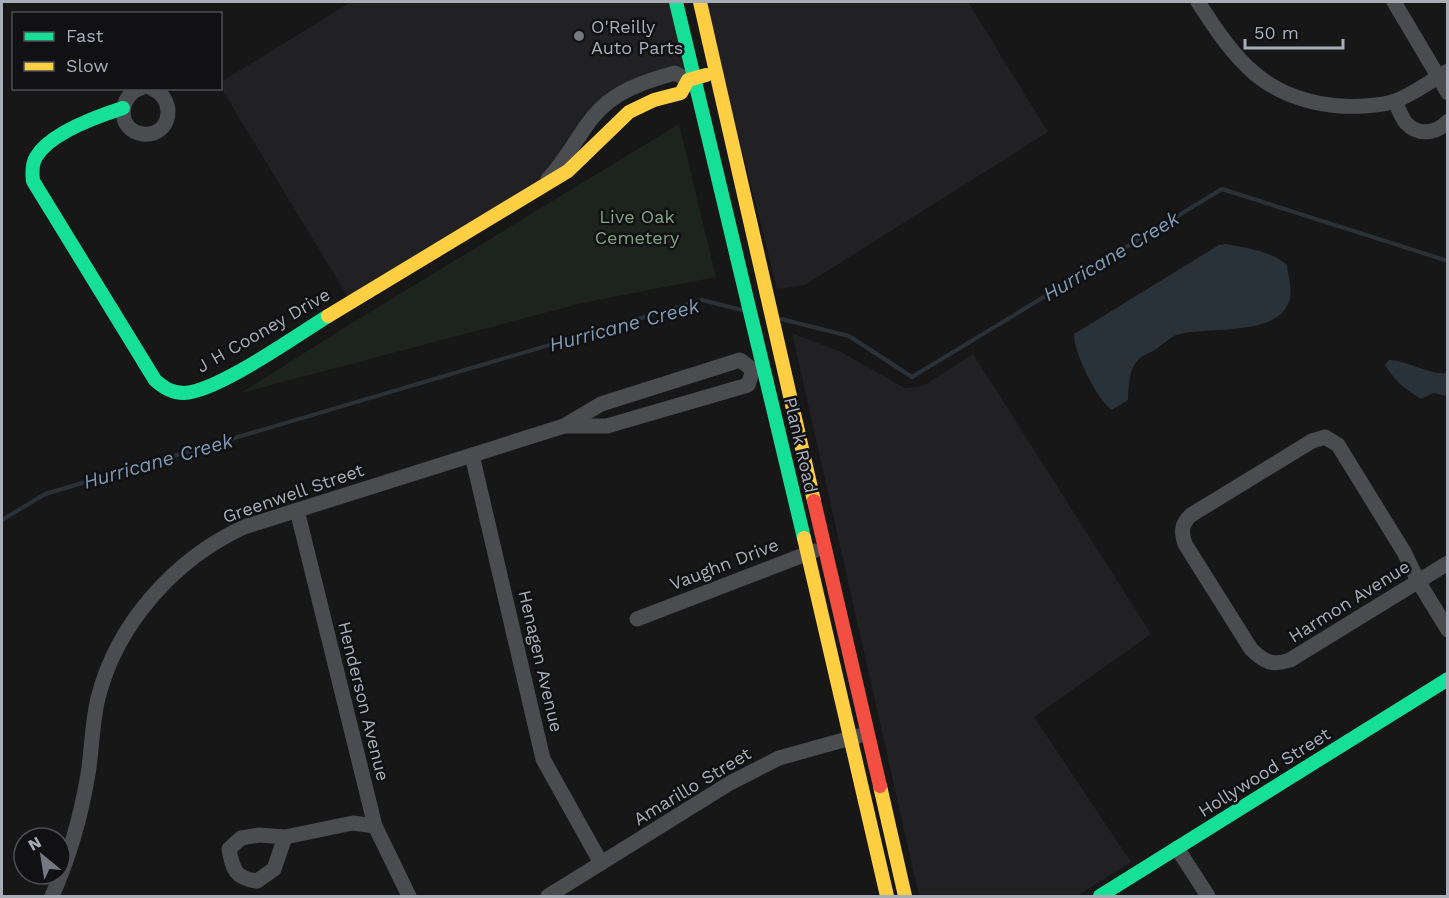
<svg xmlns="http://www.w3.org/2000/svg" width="1449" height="898" font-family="'Work Sans',sans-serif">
<rect width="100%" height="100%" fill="#171717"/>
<g fill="#212123">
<path d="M351,2H675L690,70L600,109L541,186L351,302L221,88V82Z"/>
<path d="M705,2H968L1048,132L805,285L777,289Z"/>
<path d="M792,333L841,352L905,388L923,386L973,354L1151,634L1034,717L1131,862L1077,896H919Z"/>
</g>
<path fill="#1d241e" d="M679,124L716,277L582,303L241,393L339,331Z"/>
<g fill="#2a3239">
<path d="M1226,244C1247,248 1271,251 1287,265C1288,275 1292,288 1290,297C1283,338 1209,326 1180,334C1170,336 1162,346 1153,351C1149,353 1144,355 1141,357C1128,368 1129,385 1128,400L1112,410C1096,398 1074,353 1074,334L1219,245Z"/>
<path d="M1389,360C1410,361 1427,375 1447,373V396L1434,393L1421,399C1404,388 1397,383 1385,365Z"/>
</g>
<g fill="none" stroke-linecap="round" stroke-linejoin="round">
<g stroke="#2a3239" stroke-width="4">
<path d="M781,319L849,336L912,377L1222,189L1448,261"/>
<path d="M2,520L45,494L702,300L742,310"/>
</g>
<g stroke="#4b4c50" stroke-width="15">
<path d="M1198,2C1236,61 1265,100 1340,106C1355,107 1381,106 1395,101C1412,95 1432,80 1448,71"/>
<path d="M1394,2L1448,93"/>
<path d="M141,88C118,95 116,131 143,134C171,137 178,99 151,88"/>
<path d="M1395,101C1398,108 1401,117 1406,123C1418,136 1436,134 1448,121"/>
<path d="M548,179C566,160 577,137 593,117C614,91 643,82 675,73L688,80"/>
<path d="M564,426H607L748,385L753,370"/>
<path d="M472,455L543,759L601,863"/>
<path d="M297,510L375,826L409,896"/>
<path d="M1448,563L1290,660C1272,666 1264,662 1251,649L1185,544C1181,532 1181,524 1191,515L1312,441L1325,437L1338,445L1404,552L1418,581L1448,630"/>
<path d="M637,619L814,551"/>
<path d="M285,837L274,869L257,881C235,878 233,870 229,849L241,838L259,835L285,837L353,823L375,826"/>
<path d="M1177,848L1208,896"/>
<path d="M52,896C69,858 81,816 88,774C92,749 92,723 98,698C117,623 175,559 244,527L564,426L601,404L740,360L753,370"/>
<path d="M548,896L730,783L779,758L858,736"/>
</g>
<g stroke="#16e098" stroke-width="14">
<path d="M676,2L804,538"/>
<path d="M123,108C98,116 50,133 36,157C32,164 32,173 33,181L155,380C164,388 172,393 184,393C217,392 297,335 328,316"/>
<path d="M1100,896L1448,679"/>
</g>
<g stroke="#ffcf43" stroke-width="14">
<path d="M700,2L814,501"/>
<path d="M328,316L568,171L629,112L654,100L681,93L688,80L706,75"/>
<path d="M804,538L887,896"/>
<path d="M880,786L905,896"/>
</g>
<path stroke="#f24e42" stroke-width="14" d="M814,501L880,786"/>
</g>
<circle fill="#757880" stroke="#111113" stroke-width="2" cx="579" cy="36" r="6"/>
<g text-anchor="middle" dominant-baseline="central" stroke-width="5" stroke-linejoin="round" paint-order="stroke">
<g font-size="18" fill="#a8adb8" stroke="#111113" text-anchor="start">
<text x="591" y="26">O'Reilly<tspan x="591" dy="21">Auto Parts</tspan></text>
</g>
<g font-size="18" fill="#7fa381" stroke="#111113">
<text x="637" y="216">Live Oak<tspan x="637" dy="21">Cemetery</tspan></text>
</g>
<g font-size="18" fill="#a8adb8" stroke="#111113">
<text transform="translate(263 330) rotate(-30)">J H Cooney Drive</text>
<text transform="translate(801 445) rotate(77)">Plank Road</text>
<text transform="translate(293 493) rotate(-19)">Greenwell Street</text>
<text transform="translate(724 564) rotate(-21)">Vaughn Drive</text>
<text transform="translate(1349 601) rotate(-32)">Harmon Avenue</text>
<text transform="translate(541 661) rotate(77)">Henagen Avenue</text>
<text transform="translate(364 701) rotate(76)">Henderson Avenue</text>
<text transform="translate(1264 772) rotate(-32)">Hollywood Street</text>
<text transform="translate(692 786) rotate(-31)">Amarillo Street</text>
</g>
<g font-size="20" font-style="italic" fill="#7f9bb3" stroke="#111113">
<text transform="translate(1111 256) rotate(-31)">Hurricane Creek</text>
<text transform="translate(624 325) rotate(-15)">Hurricane Creek</text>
<text transform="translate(158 461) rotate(-16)">Hurricane Creek</text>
</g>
</g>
<rect width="1449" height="898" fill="none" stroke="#a8adb8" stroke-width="6"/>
<rect x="12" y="12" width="210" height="78" fill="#111113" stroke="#4d4f55" stroke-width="1.5"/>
<rect x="24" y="32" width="30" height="9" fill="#16e098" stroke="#4d4f55" stroke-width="1.5"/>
<text x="66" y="42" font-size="18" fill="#a8adb8">Fast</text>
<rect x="24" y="62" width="30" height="9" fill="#ffcf43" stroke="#4d4f55" stroke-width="1.5"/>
<text x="66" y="72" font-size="18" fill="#a8adb8">Slow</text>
<g transform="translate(42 856) rotate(330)"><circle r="28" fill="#111113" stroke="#4d4f55" stroke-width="1.5"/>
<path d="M0-4.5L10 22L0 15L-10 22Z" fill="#757880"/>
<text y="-9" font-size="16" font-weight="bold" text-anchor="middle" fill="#a8adb8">N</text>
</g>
<path d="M1245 39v9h98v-9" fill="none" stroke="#a8adb8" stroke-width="3"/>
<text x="1254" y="39" font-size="18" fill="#a8adb8" stroke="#111113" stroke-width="4.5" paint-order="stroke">50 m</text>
</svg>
